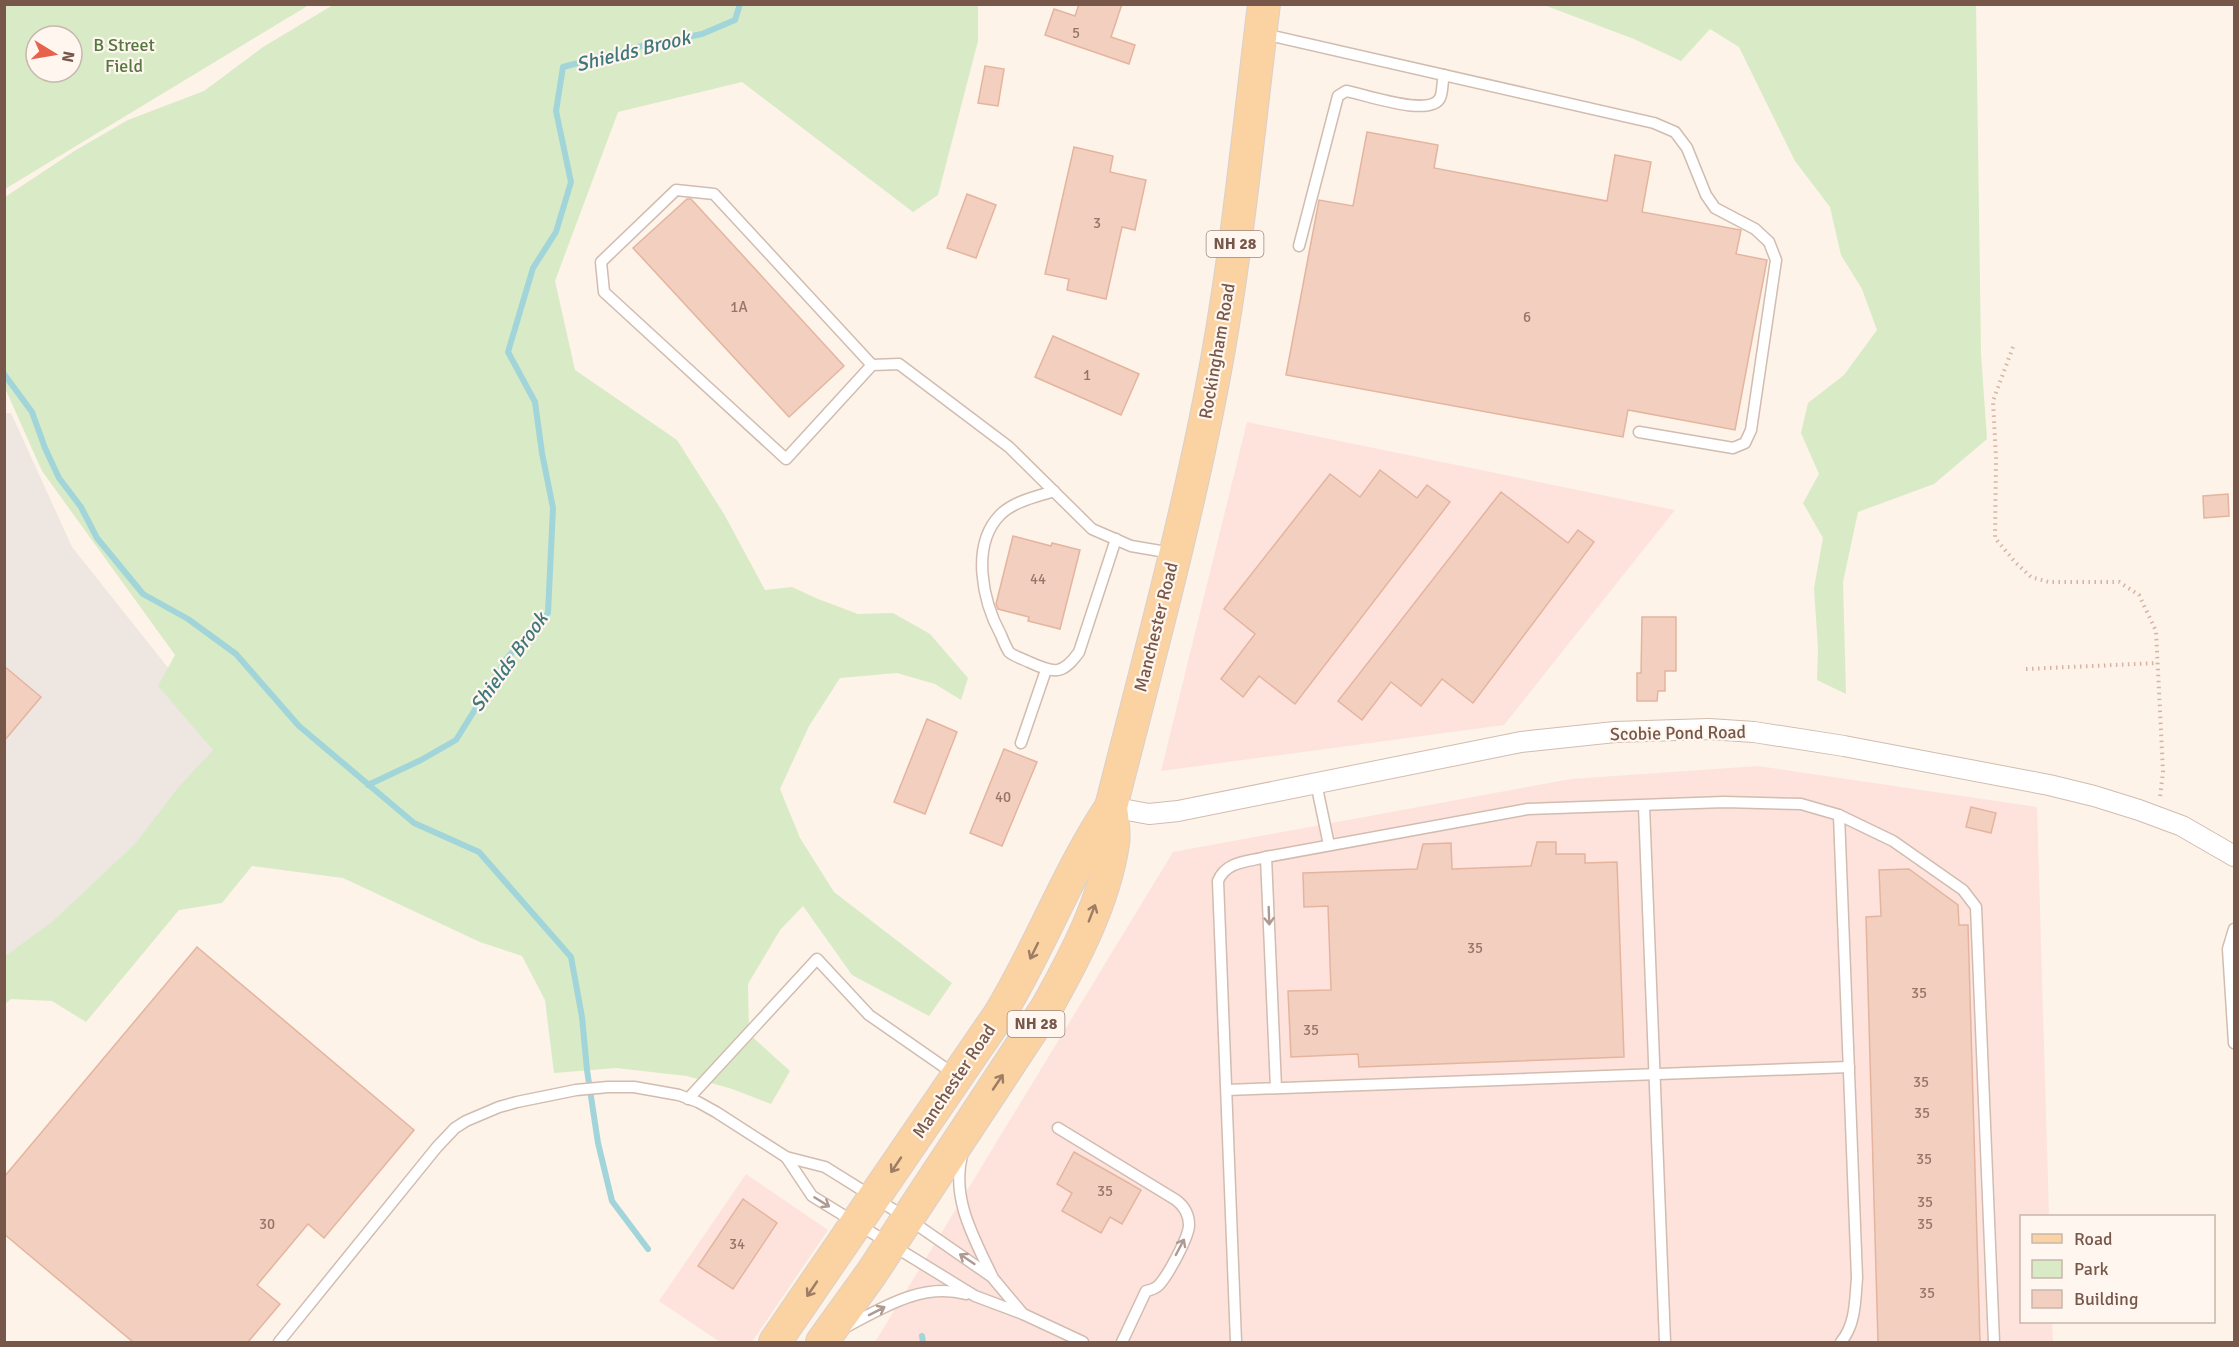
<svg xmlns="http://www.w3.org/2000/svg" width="2239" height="1347" font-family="Signika,sans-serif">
<rect width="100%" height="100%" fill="#fdf3e8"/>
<g fill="#fde3dc">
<path d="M1247,422L1675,510L1504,725L1161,771Z"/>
<path d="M1758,766L2037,807L2049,1216H2022V1322H2052L2053,1342H875L1173,852L1571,779Z"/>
<path d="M746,1174L828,1230L752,1342H720L659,1301Z"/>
</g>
<path fill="#ede6e1" d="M4,413H11L72,547L165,664L271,776L4,963Z"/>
<g fill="#d8ebc6" fill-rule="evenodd">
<path d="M5,4H309V5L5,189ZM36,36H72V72H36Z"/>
<path d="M333,5H978V41L938,195L913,212L742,82L618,112L555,281L575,370L677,440L724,514L765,590L792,587L818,599L858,614L893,613L930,634L968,678L961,700L935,684L897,673L840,678L809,726L780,789L800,838L834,892L952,983L929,1016L852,975L803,906L780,930L748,984L749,1034L790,1071L771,1104L732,1089L687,1076L616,1068L554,1073L545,1000L522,956L480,942L343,878L252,866L222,903L179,910L86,1022L52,1001L11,999L5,1004L4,957L52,922L135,844L177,789L213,750L158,686L175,655L42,471L5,388V197L76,150L128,120L204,91L263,47Z"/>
<path d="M1544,5H1976L1981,354L1987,439L1934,484L1858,512L1843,582L1846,694L1817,680L1818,649L1814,588L1823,538L1803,503L1819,474L1801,433L1808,403L1844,375L1877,330L1862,289L1841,255L1830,207L1795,161L1739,47L1710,29L1681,61L1634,39Z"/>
</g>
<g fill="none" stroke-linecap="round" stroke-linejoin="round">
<g stroke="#a2d5d9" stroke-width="6">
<path d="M4,374L32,412L45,448L59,478L81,507L97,538L143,594L188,619L236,654L299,726L414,823L479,852L571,957L582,1017L587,1070L598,1143L612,1201L648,1249"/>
<path d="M368,785L421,760L456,740L507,658L548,613L553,508L542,453L535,402L508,352L533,268L556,232L571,182L556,111L563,67L642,46L702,34L735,20L740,4"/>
<path d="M922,1336L923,1342"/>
</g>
</g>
<g fill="#f2cfbf" stroke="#e5b49f" stroke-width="1.5">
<path d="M1079,4H1122L1111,37L1135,45L1129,64L1045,35L1054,9L1075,16Z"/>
<path d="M985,66L1004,69L998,106L978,103Z"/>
<path d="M1367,132L1438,145L1434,168L1607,201L1615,155L1651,162L1642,212L1741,230L1736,254L1767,260L1735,430L1628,410L1623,437L1286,375L1319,200L1353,206Z"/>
<path d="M1074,147L1113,156L1110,172L1146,180L1135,230L1122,227L1106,299L1067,290L1069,279L1045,274Z"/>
<path d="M967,194L996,205L976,258L947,248Z"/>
<path d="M687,199H691L844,366L789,417L633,248Z"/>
<path d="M1053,336L1139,374L1121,415L1035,377Z"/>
<path d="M1380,470L1417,498L1427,485L1450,502L1295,704L1259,676L1243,697L1221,679L1255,634L1224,609L1330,474L1360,497Z"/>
<path d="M1501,492L1568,543L1578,530L1594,542L1473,703L1442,679L1421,706L1391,682L1362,720L1338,701Z"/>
<path d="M2228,494L2229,516L2204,518L2203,496Z"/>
<path d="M1013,536L1051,546L1052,543L1080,550L1060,629L1028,621L1029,617L998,609L996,604Z"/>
<path d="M1642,617H1676V671H1665V691H1658L1657,701H1637V673H1641Z"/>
<path d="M4,666L41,697L4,741Z"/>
<path d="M927,719L957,732L925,814L894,802Z"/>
<path d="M1004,749L1037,762L1002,846L970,833Z"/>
<path d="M1971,807L1996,813L1991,833L1966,827Z"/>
<path d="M1537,842H1556V854H1585V863L1617,862L1624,1057L1359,1067L1358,1054L1291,1057L1288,991L1331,990L1328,906L1304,907L1303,873L1417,869L1423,844L1451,843L1452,869L1531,866Z"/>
<path d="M1909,869L1958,905L1959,925H1968L1980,1342H1878L1866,917L1881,916L1879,870Z"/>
<path d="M197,947L414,1130L324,1238L308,1224L257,1285L280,1304L248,1342H133L4,1234V1177Z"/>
<path d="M1074,1152L1141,1190L1122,1224L1110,1217L1101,1233L1062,1211L1072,1193L1057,1184Z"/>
<path d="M743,1199L777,1223L733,1289L698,1266Z"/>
</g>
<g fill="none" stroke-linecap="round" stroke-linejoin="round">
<g stroke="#d2bcb0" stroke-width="13">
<g id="lane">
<path d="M1264,34L1654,123L1675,132L1687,148L1706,195L1715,208L1755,229L1769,242L1776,260L1751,430L1745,443L1733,448L1639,432"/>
<path d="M1299,246L1338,96L1346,91C1364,94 1430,118 1440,98C1443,92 1442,81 1444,75"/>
<path d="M872,365L786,459L604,292L601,262L676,190L714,194L872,365L899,364L1009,447L1092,529L1131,546L1172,553"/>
<path d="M1054,491C1036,497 1014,501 1000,515C970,546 983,602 1001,635C1003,640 1006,647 1009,652C1013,656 1023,659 1029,662C1054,673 1062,676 1079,652L1116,539"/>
<path d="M1021,743L1046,670"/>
<path d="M1316,783L1329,845"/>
<path d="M1644,806L1665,1342"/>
<path d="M1839,815L1857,1278C1855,1300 1856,1324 1841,1342"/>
<path d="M1266,857L1276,1088"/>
<path d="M2234,929L2228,949L2234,1043"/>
<path d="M1227,1090L1849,1067"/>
<path d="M688,1099L817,959L869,1015L954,1074"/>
<path d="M1058,1128L1176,1200C1184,1206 1189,1214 1189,1225C1189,1237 1168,1275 1159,1285C1155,1289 1151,1290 1146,1291L1122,1342"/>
<path d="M962,1155C951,1199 974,1238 992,1276"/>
<path d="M786,1157L812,1196L975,1296L1023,1314L1083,1342"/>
<path d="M844,1328C882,1308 922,1282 966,1294"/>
<path d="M279,1342L437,1147L455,1128L466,1121L499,1107L517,1102L576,1090L608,1087H634L679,1095L698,1102L716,1112L786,1157L825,1167L907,1218L992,1277L1023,1314"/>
<path d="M1236,1342L1218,881C1226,861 1248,862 1266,857L1528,809L1724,802L1801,804L1839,815L1893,841L1963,890L1976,907L1994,1342"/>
</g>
</g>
<g stroke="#d2bcb0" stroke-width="22">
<path id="street" d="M1111,807L1149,814L1178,811L1521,742L1615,732L1709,729L1754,732L1844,746L2049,785L2094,796L2139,810L2182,826L2234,856"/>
</g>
<g stroke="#d9d0cd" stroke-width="34">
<g id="primary">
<path d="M775,1342L999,1015C1040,948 1067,873 1111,807"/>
<path d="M822,1342L871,1274L1047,1007C1075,957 1104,902 1113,844C1115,832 1112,819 1111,807C1146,669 1184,531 1211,392C1236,264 1248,134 1264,4"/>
</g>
</g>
<g stroke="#d8b2a2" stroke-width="4" stroke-dasharray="1.5 4.5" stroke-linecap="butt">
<path d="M2013,347L1993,401L1996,458L1995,538L2015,562L2031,577L2049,582H2119L2139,595L2156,631L2163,771L2160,798"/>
<path d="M2026,669L2158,663"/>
</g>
<use href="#lane" stroke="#fff" stroke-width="10"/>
<use href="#street" stroke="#fff" stroke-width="20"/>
<use href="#primary" stroke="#fbd2a1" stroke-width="32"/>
</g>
<defs><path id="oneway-shaft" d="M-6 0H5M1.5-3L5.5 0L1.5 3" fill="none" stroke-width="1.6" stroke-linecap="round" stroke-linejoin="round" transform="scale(1.5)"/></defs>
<g stroke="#9f7c65">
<use href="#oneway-shaft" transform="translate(1092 913) rotate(-69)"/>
<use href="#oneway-shaft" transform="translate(1034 951) rotate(116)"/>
<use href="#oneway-shaft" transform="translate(998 1082) rotate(-56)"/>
<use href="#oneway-shaft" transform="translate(896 1165) rotate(124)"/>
<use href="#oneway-shaft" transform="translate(812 1289) rotate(124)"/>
</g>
<g stroke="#ae9a93">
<use href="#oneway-shaft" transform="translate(1269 916) rotate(88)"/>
<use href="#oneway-shaft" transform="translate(822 1202) rotate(32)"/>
<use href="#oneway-shaft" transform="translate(1180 1247) rotate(-62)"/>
<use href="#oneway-shaft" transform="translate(967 1259) rotate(-146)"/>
<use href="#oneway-shaft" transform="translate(877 1311) rotate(-27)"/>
</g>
<g text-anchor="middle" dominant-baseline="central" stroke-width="4.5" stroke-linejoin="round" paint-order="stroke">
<g font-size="15" fill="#967568">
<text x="1076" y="33">5</text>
<text x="1097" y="223">3</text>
<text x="739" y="307">1A</text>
<text x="1527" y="317">6</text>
<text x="1087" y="375">1</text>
<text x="1038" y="579">44</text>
<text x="1003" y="797">40</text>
<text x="1475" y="948">35</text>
<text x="1919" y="993">35</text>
<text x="1311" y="1030">35</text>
<text x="1921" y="1082">35</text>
<text x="1922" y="1113">35</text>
<text x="1924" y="1159">35</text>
<text x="1105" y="1191">35</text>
<text x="1925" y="1202">35</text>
<text x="267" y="1224">30</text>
<text x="1925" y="1224">35</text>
<text x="737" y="1244">34</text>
<text x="1927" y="1293">35</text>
</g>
<g fill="#fff7ef" stroke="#a0877c" stroke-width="1.5">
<rect x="1206.5" y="231" width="57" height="26" rx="4.5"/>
<rect x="1007.5" y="1011" width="57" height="26" rx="4.5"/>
</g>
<g font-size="16" font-weight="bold" fill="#78574b">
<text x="1235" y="244">NH 28</text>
<text x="1036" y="1024">NH 28</text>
</g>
<g font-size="18" fill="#557740" stroke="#fff7ef">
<text x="124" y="45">B Street<tspan x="124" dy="21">Field</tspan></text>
</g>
<g font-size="18" fill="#78574b" stroke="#fff7ef">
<text transform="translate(1217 351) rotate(-80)">Rockingham Road</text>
<text transform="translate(1156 627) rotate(-76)">Manchester Road</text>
<text transform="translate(1678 733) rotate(-1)">Scobie Pond Road</text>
<text transform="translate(954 1081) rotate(-56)">Manchester Road</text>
</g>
<g font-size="20" font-style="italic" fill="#3e777c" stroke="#fff7ef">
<text transform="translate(633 51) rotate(-14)">Shields Brook</text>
<text transform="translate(509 662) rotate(-54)">Shields Brook</text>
</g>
</g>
<rect width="2239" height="1347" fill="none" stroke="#78574b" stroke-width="12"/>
<rect x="2020" y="1215" width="195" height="108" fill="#fff7ef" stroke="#c9b7ad" stroke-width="1.5"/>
<rect x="2032" y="1234" width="30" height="9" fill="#fbd2a1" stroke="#c9b7ad" stroke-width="1.5"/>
<text x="2074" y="1245" font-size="18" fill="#78574b">Road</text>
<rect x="2032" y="1260" width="30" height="18" fill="#d8ebc6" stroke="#c9b7ad" stroke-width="1.5"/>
<text x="2074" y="1275" font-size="18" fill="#78574b">Park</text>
<rect x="2032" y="1290" width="30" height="18" fill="#f2cfbf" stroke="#c9b7ad" stroke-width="1.5"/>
<text x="2074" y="1305" font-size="18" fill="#78574b">Building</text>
<g transform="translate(54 54) rotate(101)"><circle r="28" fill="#fff7ef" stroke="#c9b7ad" stroke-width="1.5"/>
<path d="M0-4.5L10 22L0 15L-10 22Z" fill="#e7624d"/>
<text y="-9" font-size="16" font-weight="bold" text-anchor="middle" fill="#78574b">N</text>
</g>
</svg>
